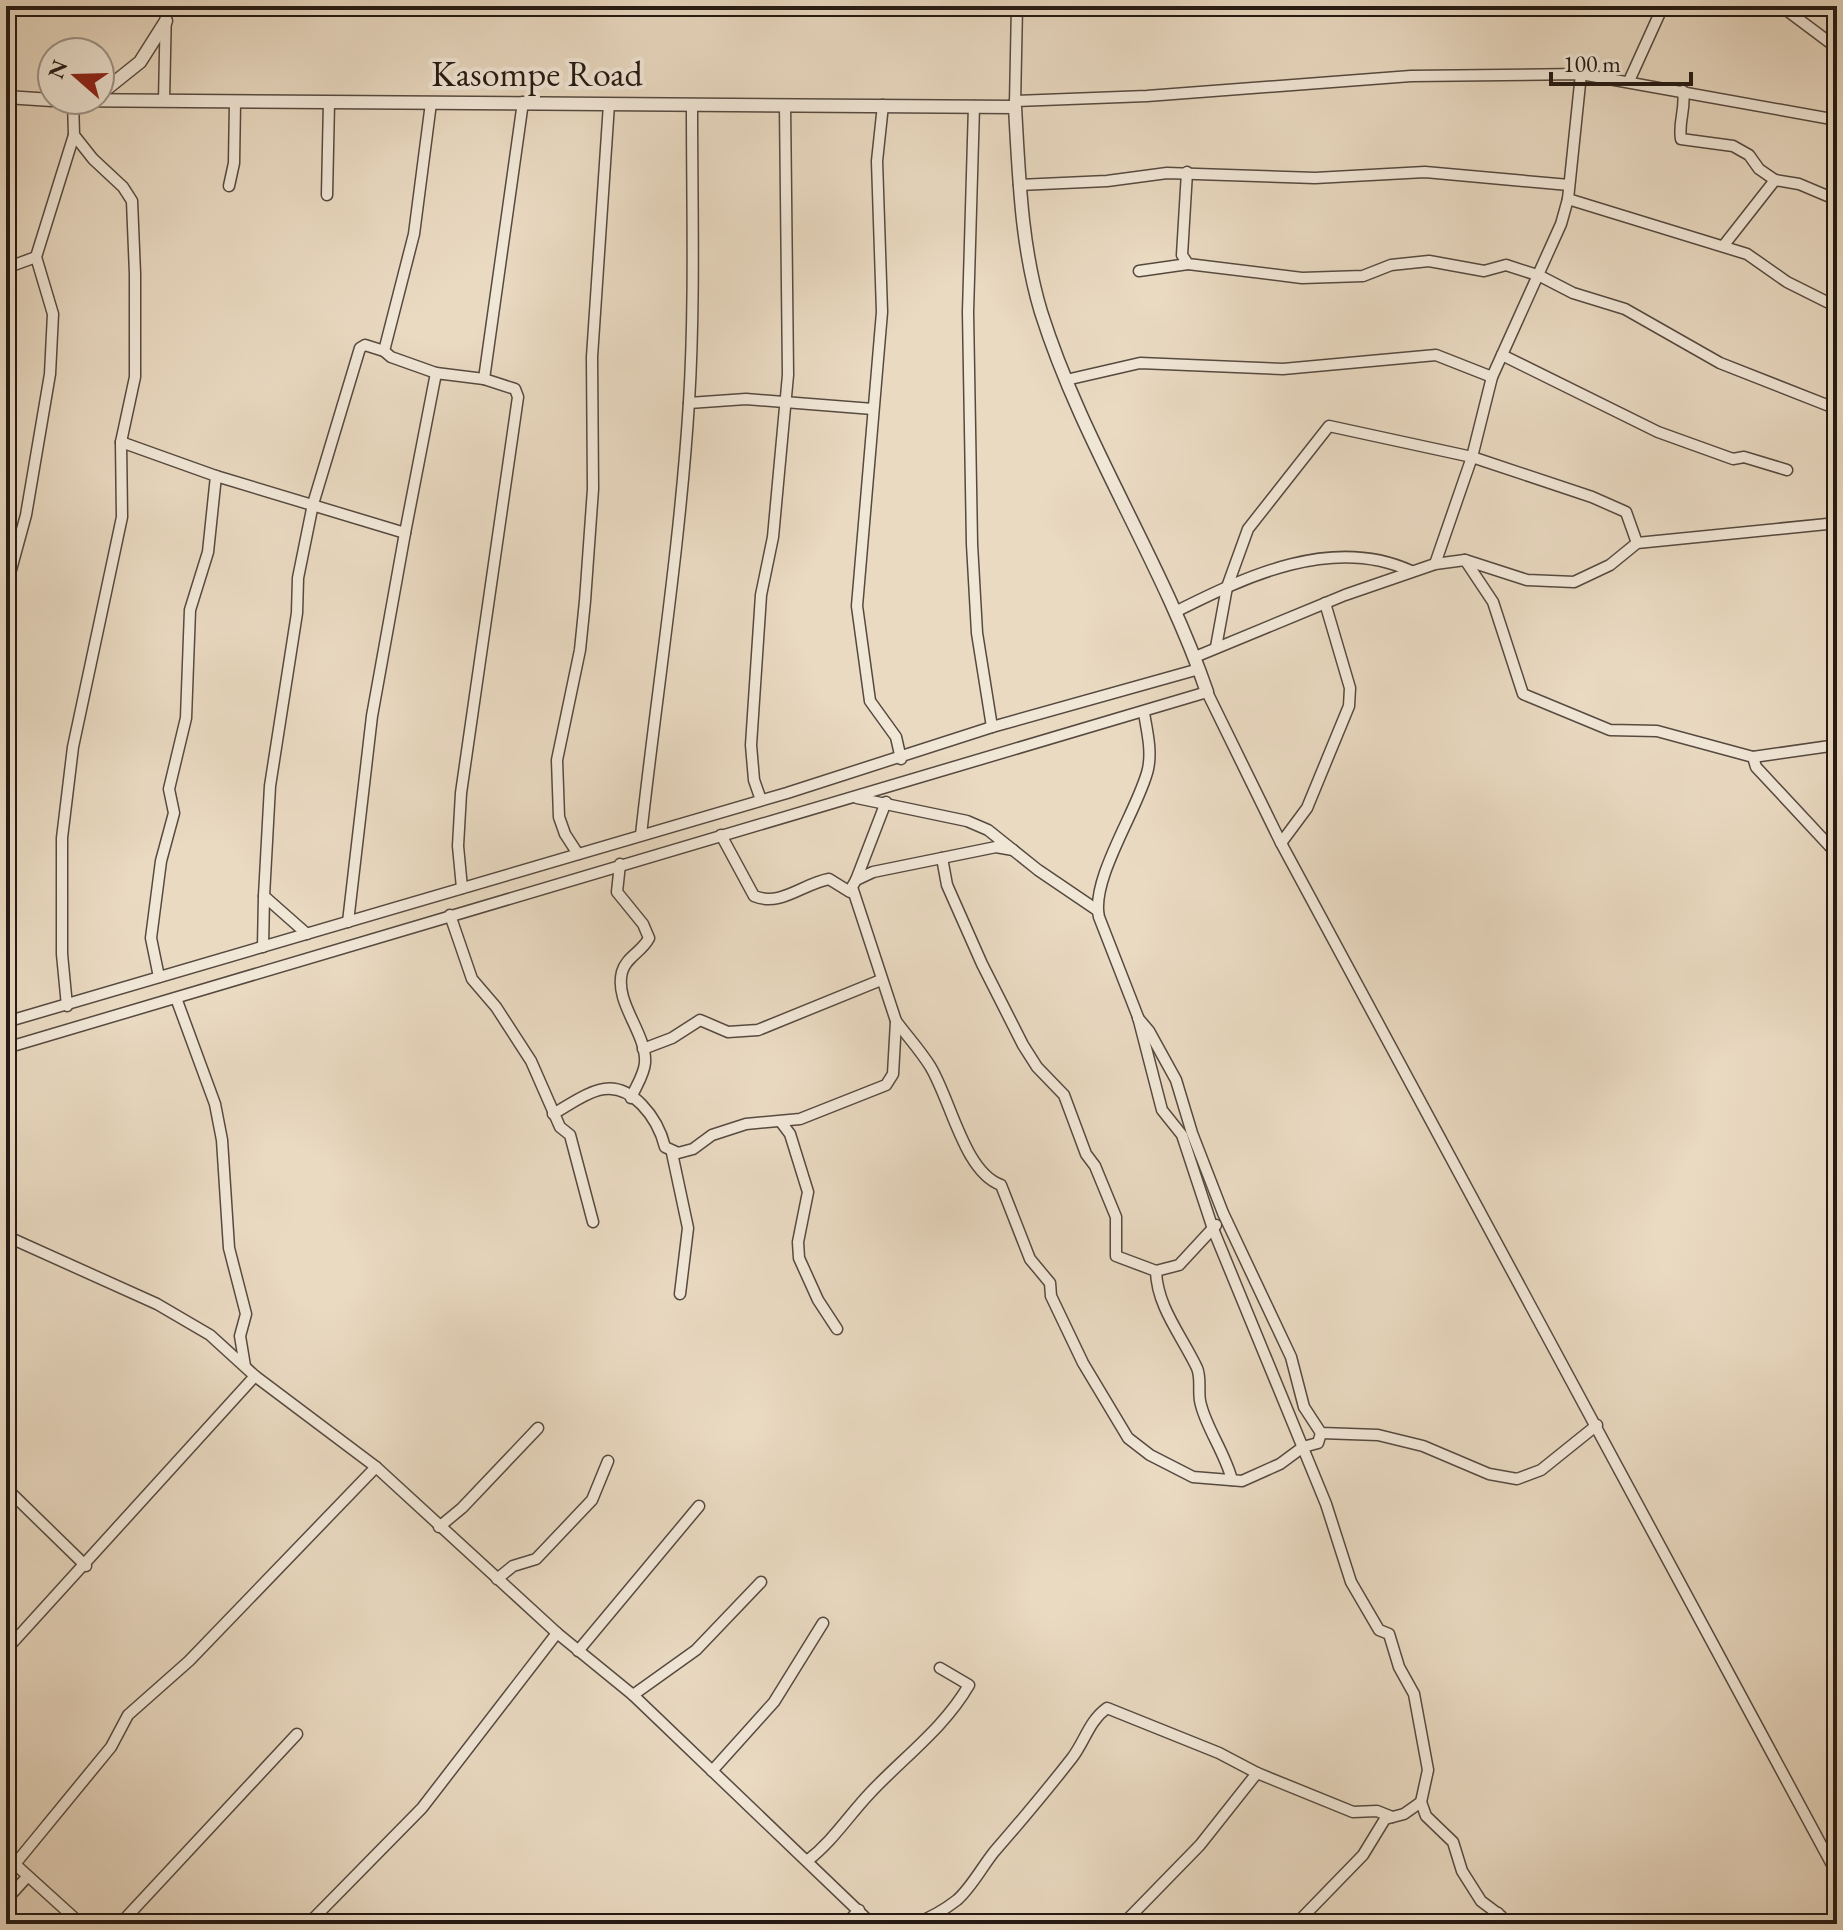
<svg xmlns="http://www.w3.org/2000/svg" width="1843" height="1930" font-family="'EB Garamond',serif">
<rect width="100%" height="100%" fill="#eadac2"/>
<filter id="stains"><feTurbulence type="fractalNoise" baseFrequency=".0025" numOctaves="4"/><feColorMatrix values="0 0 0 0 .2 0 0 0 0 .09 0 0 0 0 .02 0 0 0 .5 -.17"/></filter>
<radialGradient id="worn" r=".72"><stop offset=".6" stop-color="#630" stop-opacity="0"/><stop offset="1" stop-color="#630" stop-opacity=".3"/></radialGradient>
<g fill="none" stroke-linecap="round" stroke-linejoin="round">
<g stroke="#564a40" stroke-width="13">
<g id="minor">
<path d="M713,6H759"/>
<path d="M847,6H922"/>
<path d="M1781,6L1837,48"/>
<path d="M1629,81L1663,6"/>
<path d="M1683,91C1686,109 1678,122 1681,139L1733,146L1749,155L1759,169L1775,180L1799,184L1837,200"/>
<path d="M164,101L166,6"/>
<path d="M1015,101L1147,96L1411,76L1581,74L1837,120"/>
<path d="M431,103L414,234L384,351L391,357L436,373"/>
<path d="M1015,104L1017,6"/>
<path d="M883,105L877,161L882,312L857,606L870,701L896,737L901,759"/>
<path d="M974,106L968,312L972,544L977,633L992,727"/>
<path d="M1187,172L1182,255L1188,264L1302,278L1363,276L1391,265L1429,261L1484,271L1506,265L1540,276L1573,293L1625,309L1720,363L1837,409"/>
<path d="M1019,185L1107,181L1167,173L1315,178L1425,172L1569,185"/>
<path d="M229,186L234,163L235,102"/>
<path d="M327,195L329,102"/>
<path d="M1568,199L1747,254L1787,282L1837,307"/>
<path d="M1724,245L1775,180"/>
<path d="M6,268L36,257"/>
<path d="M1139,271L1188,264"/>
<path d="M1502,355L1658,432L1733,459L1744,457L1787,470"/>
<path d="M1066,380L1140,363L1283,369L1436,355L1492,377"/>
<path d="M689,403L746,399L873,409"/>
<path d="M121,442L216,476L208,552L190,610L186,718L169,789L174,813L161,861L151,938L159,977"/>
<path d="M216,476L405,533L436,373L484,379"/>
<path d="M1465,560L1493,602L1523,694L1610,730L1657,731L1753,757L1756,767L1837,854"/>
<path d="M1435,564L1472,457L1492,377L1561,224L1568,199L1581,74"/>
<path d="M6,588L26,515L50,374L53,314L36,257L74,135"/>
<path d="M1177,611C1247,576 1333,535 1411,571"/>
<path d="M1216,647L1227,587L1248,529L1329,426L1472,457L1592,497L1626,512L1637,543"/>
<path d="M1195,657L1345,595L1435,564L1465,560L1527,580L1574,582L1610,565L1637,543L1837,523"/>
<path d="M1144,713C1147,731 1152,751 1148,769C1140,806 1090,879 1099,917L1138,1017L1162,1110L1182,1135L1213,1229L1326,1504L1351,1582L1379,1630L1389,1634L1399,1667L1414,1694L1428,1770L1421,1802L1426,1816L1453,1842L1462,1871L1481,1901L1501,1916L1505,1924"/>
<path d="M1753,757L1837,745"/>
<path d="M857,798L967,821L988,830L1038,870L1097,910"/>
<path d="M761,800L754,780L751,745L761,595L773,537L788,375L785,105"/>
<path d="M641,835C657,690 680,547 689,402C695,303 692,204 692,105"/>
<path d="M721,835L754,896C781,907 802,884 829,879L850,892"/>
<path d="M1281,843L1307,808L1349,706L1350,688L1325,603"/>
<path d="M578,854L565,834L559,817L557,760L580,650L585,601L593,489L592,357L609,104"/>
<path d="M942,858L947,885L982,964L1023,1045L1037,1067L1064,1095L1086,1154L1095,1166L1116,1217V1256L1156,1271L1179,1265L1216,1225"/>
<path d="M620,864L617,892L643,924L649,938C642,952 626,957 622,972C614,1003 647,1033 645,1063C644,1075 636,1086 631,1098"/>
<path d="M856,880L886,802"/>
<path d="M462,888L458,846L461,793L518,397L515,389L484,379L523,102"/>
<path d="M450,915L472,979L496,1007L531,1061L560,1127L570,1135L593,1222"/>
<path d="M348,922L372,716L405,533"/>
<path d="M307,934L264,896L270,786L297,613L298,578L313,504L360,348L365,345L384,351"/>
<path d="M263,947L264,896"/>
<path d="M176,998L215,1104L222,1140L229,1248L246,1314L240,1336L245,1366"/>
<path d="M67,1006L62,954V838L73,747L122,517L121,442L135,377V274L132,201L123,187L93,159L74,135L73,101"/>
<path d="M1138,1018L1149,1031L1176,1080L1192,1133L1223,1213L1291,1357L1304,1407L1321,1433L1378,1435L1423,1446L1489,1474L1517,1479L1541,1470L1597,1425"/>
<path d="M896,1021C907,1036 920,1050 930,1066C951,1100 964,1172 1001,1185L1030,1259L1050,1283L1051,1296L1083,1363L1128,1438L1150,1455L1193,1477L1242,1481L1280,1464L1303,1447L1318,1443L1321,1433"/>
<path d="M6,1022L787,793L992,727L1199,669"/>
<path d="M6,1048L1207,692L1281,843L1837,1874"/>
<path d="M643,1049L672,1038L700,1020L728,1032L758,1030L881,980"/>
<path d="M553,1114C568,1106 583,1094 599,1090C632,1081 658,1119 665,1147L678,1153L693,1149L712,1135L746,1124L800,1119L886,1085L893,1074L896,1021L852,887L856,880L873,872L996,847L1013,850"/>
<path d="M781,1122L790,1134L808,1192L798,1242L799,1258L818,1300L837,1329"/>
<path d="M672,1153L688,1228L680,1294"/>
<path d="M6,1236L157,1304L210,1335L255,1376L376,1467L557,1633L633,1695L872,1924"/>
<path d="M1156,1271C1157,1307 1182,1336 1197,1368C1202,1380 1197,1393 1201,1405C1207,1429 1225,1453 1232,1480"/>
<path d="M6,1488L86,1566"/>
<path d="M439,1527L462,1508L538,1428"/>
<path d="M497,1579L513,1566L536,1559L592,1500L608,1461"/>
<path d="M6,1650L255,1376"/>
<path d="M578,1651L699,1506"/>
<path d="M633,1695L696,1650L761,1582"/>
<path d="M712,1771L774,1702L823,1623"/>
<path d="M6,1856L81,1924"/>
<path d="M807,1861C833,1841 849,1815 871,1792C905,1756 944,1728 969,1685L940,1668"/>
<path d="M15,1864L111,1747L128,1715L189,1661L376,1467"/>
<path d="M6,1900L27,1877"/>
<path d="M120,1924L297,1734"/>
<path d="M308,1924L422,1808L557,1633"/>
<path d="M846,1924L859,1910"/>
<path d="M914,1924C930,1918 943,1911 957,1900C971,1888 982,1867 994,1852C1021,1821 1047,1790 1072,1758C1085,1741 1089,1721 1107,1708L1219,1753L1257,1773"/>
<path d="M1123,1924L1200,1845L1257,1773L1353,1812L1377,1811L1392,1817"/>
<path d="M1296,1924L1363,1855L1385,1819L1404,1814L1421,1802"/>
<path d="M1487,1924L1498,1913"/>
</g>
</g>
<g stroke="#564a40" stroke-width="15">
<g id="tertiary">
<path d="M100,94L140,62L166,21"/>
<path d="M6,97L52,100"/>
<path d="M59,100L1015,107C1019,176 1021,246 1041,312C1083,445 1162,561 1207,692"/>
</g>
</g>
<use href="#minor" stroke="#f1e7d7" stroke-width="10"/>
<use href="#tertiary" stroke="#f1e7d7" stroke-width="12"/>
</g>
<g text-anchor="middle" dominant-baseline="central" stroke-width="8" stroke-linejoin="round" paint-order="stroke">
<g font-size="36" fill="#251a14" stroke="#f1e7d7">
<text x="537" y="73">Kasompe Road</text>
</g>
</g>
<rect width="1843" height="1930" fill="none" stroke="#eadac2" stroke-width="32"/>
<rect x="8" y="8" width="1827" height="1914" fill="none" stroke="#251a14" stroke-width="4"/>
<rect x="16" y="16" width="1811" height="1898" fill="none" stroke="#251a14" stroke-width="2"/>
<g transform="translate(76 76) rotate(290)"><circle r="38" fill="#f1e7d7" stroke="#9f9589" stroke-width="2"/>
<path d="M0-6L14 30L0 20L-14 30Z" fill="#8f2418"/>
<text y="-12" font-size="22" font-weight="bold" text-anchor="middle" fill="#251a14">N</text>
</g>
<path d="M1551 72v12h140v-12" fill="none" stroke="#251a14" stroke-width="4"/>
<text x="1563" y="72" font-size="24" fill="#251a14" stroke="#f1e7d7" stroke-width="6" paint-order="stroke">100 m</text>
<rect width="100%" height="100%" filter="url(#stains)"/>
<rect width="100%" height="100%" fill="url(#worn)"/>
</svg>
